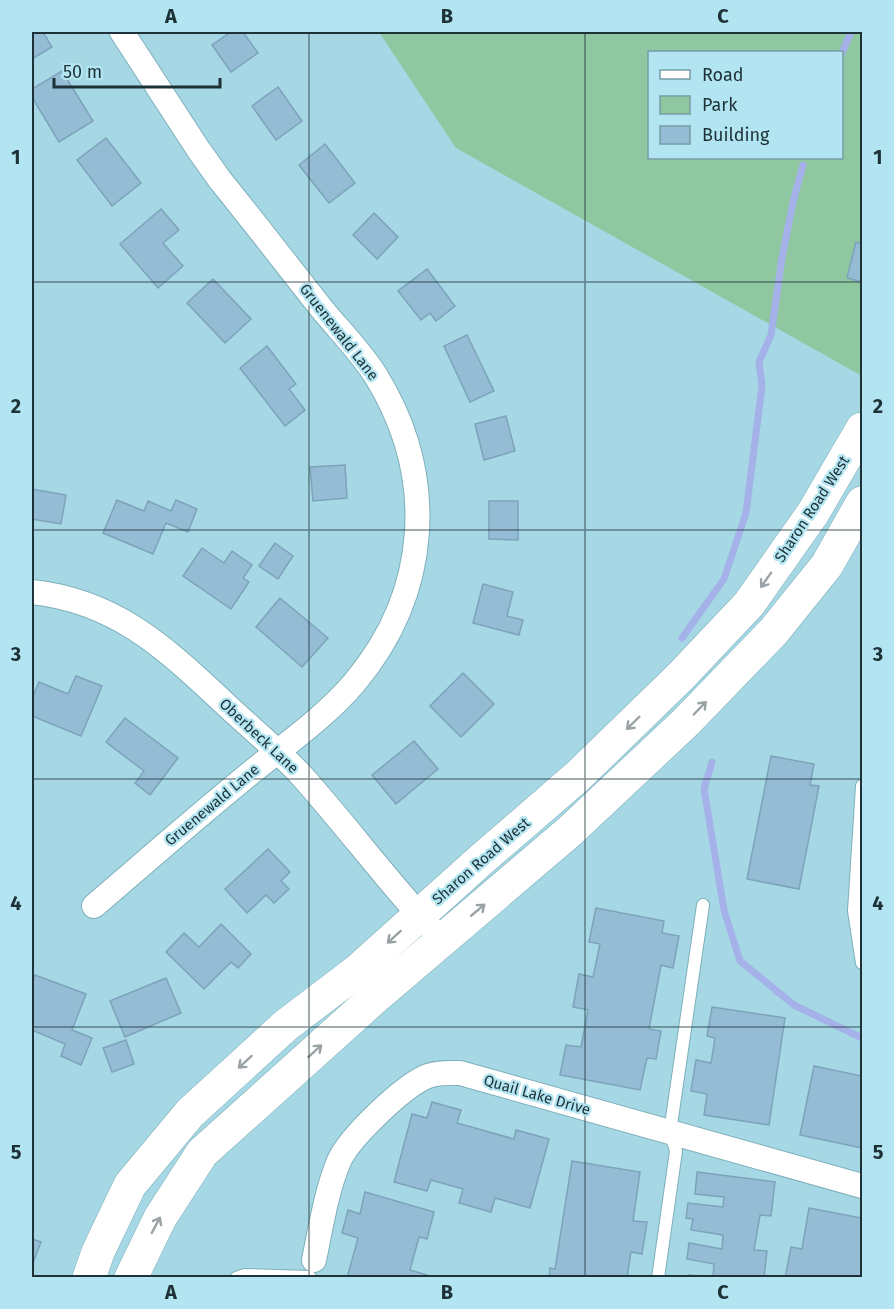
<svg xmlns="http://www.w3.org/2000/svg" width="894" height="1309" font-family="'Fira Sans',sans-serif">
<rect width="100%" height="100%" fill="#a5d8e4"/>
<path fill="#8ec7a0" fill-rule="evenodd" d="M379,32H862V376L456,148ZM650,52H842V158H650Z"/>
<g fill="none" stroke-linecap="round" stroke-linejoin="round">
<g stroke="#a5b1e9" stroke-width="7">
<path d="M842,53L851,32"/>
<path d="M682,638L724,579L746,513L762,386L759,362L771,335L782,258L793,202L803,165"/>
<path d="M712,762L704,789L724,910L740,961L794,1005L862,1038"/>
</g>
</g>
<g fill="#94bcd4" stroke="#7ca3ba" stroke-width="1.5">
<path d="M32,32H43L52,47L32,59Z"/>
<path d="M231,32H243L258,53L231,72L212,45Z"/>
<path d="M62,71L93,121L59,142L32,97V89Z"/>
<path d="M278,87L302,121L276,140L252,106Z"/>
<path d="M106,138L141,183L112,206L77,160Z"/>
<path d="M325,144L355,183L329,203L299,165Z"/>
<path d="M161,209L179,230L163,243L183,266L158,288L120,244Z"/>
<path d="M374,213L398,237L377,259L353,235Z"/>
<path d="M856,242L862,244V282L847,278Z"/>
<path d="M427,269L455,306L436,321L430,313L421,320L398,291Z"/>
<path d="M213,279L251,319L225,343L187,303Z"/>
<path d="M467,335L494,391L470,402L444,346Z"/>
<path d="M267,346L296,384L289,389L305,410L285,426L240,368Z"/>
<path d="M506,416L515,451L484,460L475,424Z"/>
<path d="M345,465L347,498L313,501L310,467Z"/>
<path d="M32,489L66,495L61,524L32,519Z"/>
<path d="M117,500L144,511L148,501L171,511L176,500L197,509L188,532L166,523L153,554L103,533Z"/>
<path d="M489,501H518V540L489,539Z"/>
<path d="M275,543L293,556L278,579L259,566Z"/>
<path d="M202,548L224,563L232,551L252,565L243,578L249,582L231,609L183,576Z"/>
<path d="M483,584L513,592L507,616L523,620L519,635L473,623Z"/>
<path d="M280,598L328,638L302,667L256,627Z"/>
<path d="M463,673L494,704L461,737L430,706Z"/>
<path d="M76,676L102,686L81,736L32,716V699L39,682L68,694Z"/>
<path d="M125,718L178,758L150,795L135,783L144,771L106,742Z"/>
<path d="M414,741L438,769L396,804L372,775Z"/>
<path d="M771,756L814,764L810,785L819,786L799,889L747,879Z"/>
<path d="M268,849L290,872L281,881L289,889L274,903L266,895L247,913L225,889Z"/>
<path d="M596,908L664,921L662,933L679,936L673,968L661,965L649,1029L661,1031L656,1059L647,1058L640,1090L560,1075L566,1045L581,1047L588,1010L573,1007L579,974L593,977L600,944L589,942Z"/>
<path d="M221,924L251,954L238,968L231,962L204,989L166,952L184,933L199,947Z"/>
<path d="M35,975L86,994L72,1030L92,1038L81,1065L61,1056L65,1044L32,1030V984Z"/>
<path d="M166,978L181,1013L125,1037L110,1001Z"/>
<path d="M712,1007L785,1018L769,1125L704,1115L707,1094L691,1091L696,1060L711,1063L715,1038L707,1036Z"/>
<path d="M126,1040L134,1064L112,1072L103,1048Z"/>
<path d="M814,1066L862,1076V1148L800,1135Z"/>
<path d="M432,1102L461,1110L457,1123L514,1139L516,1130L549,1139L530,1208L495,1198L491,1212L459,1203L463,1189L431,1180L427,1191L394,1182L412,1114L427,1118Z"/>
<path d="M572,1161L640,1172L633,1221L647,1222L642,1254L631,1252L627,1278H549L550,1268L555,1269Z"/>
<path d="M697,1172L775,1182L771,1216L760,1215L754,1250L767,1251L764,1278H689V1275L713,1277L714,1264L687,1259L689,1243L722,1249L723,1235L691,1230L693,1219L686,1218L688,1203L723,1207L724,1197L695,1194Z"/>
<path d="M365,1192L434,1212L427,1239L419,1237L410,1270L427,1275L426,1278H347L358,1238L342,1233L348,1210L360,1214Z"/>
<path d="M809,1208L862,1218V1278H785L791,1247L802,1249Z"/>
<path d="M32,1239L41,1242L33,1263L32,1262Z"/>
</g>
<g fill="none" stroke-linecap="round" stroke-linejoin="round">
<g stroke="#7eafbb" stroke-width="14">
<g id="lane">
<path d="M862,786L854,911L862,963"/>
<path d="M236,1278L244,1275L310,1277"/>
<path d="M658,1278L676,1151L670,1132L703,905"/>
</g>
</g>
<g stroke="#7eafbb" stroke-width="26">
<g id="street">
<path d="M32,592C115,601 163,646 221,700C247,725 276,748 301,775C345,824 385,878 430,927"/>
<path d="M94,906C143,864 192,821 242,780C279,749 324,719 355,682C430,592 438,477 376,376C361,352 339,330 321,308C287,265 254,222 220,180L198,149L122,32"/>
<path d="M314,1260C321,1227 326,1192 339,1161C349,1138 404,1085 428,1076C438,1072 449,1073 460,1073L862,1186"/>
</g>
</g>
<g stroke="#7eafbb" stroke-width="34">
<g id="secondary">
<path d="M89,1278L98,1252L130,1185L190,1113L285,1026L356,972L483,858L578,776L681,676L749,604L813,513L862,429"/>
<path d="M131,1278L160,1218L202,1153L372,1000L570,831L686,722L774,631L827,565L862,503"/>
</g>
</g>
<use href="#lane" stroke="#fff" stroke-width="12"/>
<use href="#street" stroke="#fff" stroke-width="24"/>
<use href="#secondary" stroke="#fff" stroke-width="33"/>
</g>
<defs><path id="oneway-shaft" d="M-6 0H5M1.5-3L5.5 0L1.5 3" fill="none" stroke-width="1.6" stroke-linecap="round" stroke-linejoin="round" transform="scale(1.5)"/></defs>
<g stroke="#99a2a5">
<use href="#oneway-shaft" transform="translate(766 580) rotate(125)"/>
<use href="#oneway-shaft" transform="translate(700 708) rotate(-46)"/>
<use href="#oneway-shaft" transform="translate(633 723) rotate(136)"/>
<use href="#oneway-shaft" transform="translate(478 910) rotate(-40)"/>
<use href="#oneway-shaft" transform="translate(394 937) rotate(138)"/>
<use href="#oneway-shaft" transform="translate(315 1051) rotate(-42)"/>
<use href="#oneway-shaft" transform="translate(245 1062) rotate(138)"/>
<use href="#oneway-shaft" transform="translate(156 1225) rotate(-62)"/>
</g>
<path fill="none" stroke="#1d3136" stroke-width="1.5" stroke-opacity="0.55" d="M309,32V1278M585,32V1278M32,282H862M32,530H862M32,779H862M32,1027H862"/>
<g text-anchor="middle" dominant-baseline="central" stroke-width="4.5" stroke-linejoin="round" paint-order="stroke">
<g font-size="15" fill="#1d3136" stroke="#b2e5f1">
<text transform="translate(339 332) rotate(52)">Gruenewald Lane</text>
<text transform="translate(812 509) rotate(-57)">Sharon Road West</text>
<text transform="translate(259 736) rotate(43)">Oberbeck Lane</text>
<text transform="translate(212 805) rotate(-40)">Gruenewald Lane</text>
<text transform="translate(481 861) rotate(-41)">Sharon Road West</text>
<text transform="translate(537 1095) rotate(16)">Quail Lake Drive</text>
</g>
</g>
<rect width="894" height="1309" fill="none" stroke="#b2e5f1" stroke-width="66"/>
<rect x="648" y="51" width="195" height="108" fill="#b2e5f1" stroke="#769da6" stroke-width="1.5"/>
<rect x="660" y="70" width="30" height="9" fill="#ffffff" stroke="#769da6" stroke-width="1.5"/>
<text x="702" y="81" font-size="18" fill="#1d3136">Road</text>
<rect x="660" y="96" width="30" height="18" fill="#8ec7a0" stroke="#769da6" stroke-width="1.5"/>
<text x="702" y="111" font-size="18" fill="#1d3136">Park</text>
<rect x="660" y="126" width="30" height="18" fill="#94bcd4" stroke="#769da6" stroke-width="1.5"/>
<text x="702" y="141" font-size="18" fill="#1d3136">Building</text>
<path d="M54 78v9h166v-9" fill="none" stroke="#1d3136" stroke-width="3"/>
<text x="63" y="78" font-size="18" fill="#1d3136" stroke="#b2e5f1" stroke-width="4.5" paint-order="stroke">50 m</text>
<rect x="33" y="33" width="828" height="1243" fill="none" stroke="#1d3136" stroke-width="2"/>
<g font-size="20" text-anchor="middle" font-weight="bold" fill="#1d3136">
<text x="171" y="23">A</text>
<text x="447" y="23">B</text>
<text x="723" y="23">C</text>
<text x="16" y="164">1</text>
<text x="878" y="164">1</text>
<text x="16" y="413">2</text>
<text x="878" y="413">2</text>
<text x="16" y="661">3</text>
<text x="878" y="661">3</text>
<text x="16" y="910">4</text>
<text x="878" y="910">4</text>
<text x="16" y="1159">5</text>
<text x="878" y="1159">5</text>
<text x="171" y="1299">A</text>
<text x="447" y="1299">B</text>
<text x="723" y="1299">C</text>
</g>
</svg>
